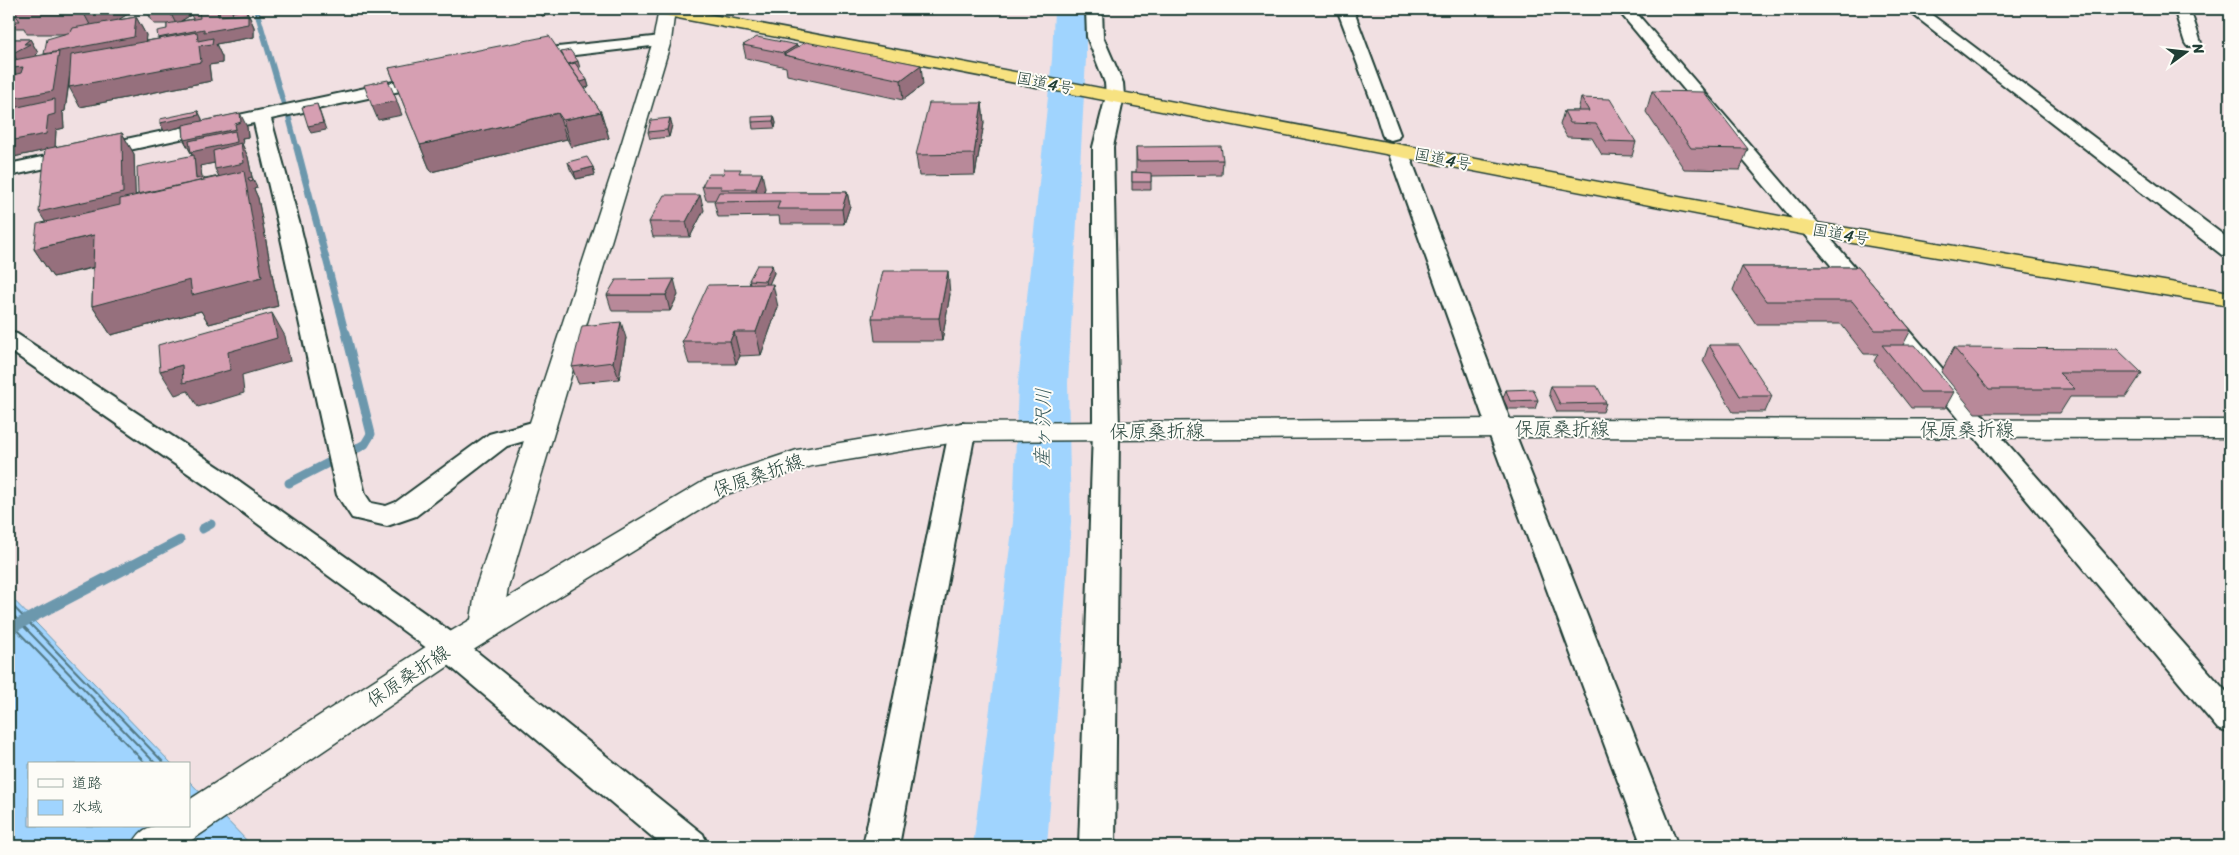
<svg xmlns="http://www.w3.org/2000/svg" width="2239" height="855" font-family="Sriracha,'Klee One',sans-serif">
<rect width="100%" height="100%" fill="#f1e0e2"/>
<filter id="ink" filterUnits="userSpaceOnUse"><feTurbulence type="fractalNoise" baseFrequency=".02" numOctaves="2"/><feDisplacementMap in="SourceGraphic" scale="10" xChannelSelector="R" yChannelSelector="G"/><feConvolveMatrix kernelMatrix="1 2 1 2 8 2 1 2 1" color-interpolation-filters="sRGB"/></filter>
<g filter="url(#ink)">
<path fill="#a0d4fe" stroke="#6c98ad" d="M9,595L172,764H29V826H189V781L252,846H9Z"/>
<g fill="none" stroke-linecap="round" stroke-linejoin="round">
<g stroke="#537985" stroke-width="2">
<path d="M9,602L165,764"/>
<path d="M9,611L156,764"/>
<path d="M9,622L146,764"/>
</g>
<g stroke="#6c98ad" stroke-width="5.5">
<path d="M256,9L284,105"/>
<path d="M289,118L297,149"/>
</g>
<path stroke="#6c98ad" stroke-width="7" d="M297,148L346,335"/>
<g stroke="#6c98ad" stroke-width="9">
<path d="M346,333L371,434L365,444L358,448"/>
<path d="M289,483L328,463"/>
<path d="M202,529L211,524"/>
<path d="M130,566L180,540"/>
</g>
<path stroke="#6c98ad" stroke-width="11" d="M9,629L132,565"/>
<path fill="#a0d4fe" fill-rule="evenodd" d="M1054,9H1086V59L1068,383L1071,522L1047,846H973L1013,522L1018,383L1052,59Z"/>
<g stroke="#1f3d34" stroke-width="4">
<g id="minor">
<path d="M1086,9H1102L1103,37L1123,83L1124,96L1113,147L1119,431L1115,846H1079L1093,431V147L1106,96L1105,83L1087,37Z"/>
<path d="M1337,9H1353L1400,134L1398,138L1391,140L1384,138L1382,134L1373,105Z"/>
<path d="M1617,9H1633L1990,424L2230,696V733L2218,729Z"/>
<path d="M1906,9H1924L2230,240V256L2222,255Z"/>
<path d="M2174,9H2190L2201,43L2199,46H2187L2185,43Z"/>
<path d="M662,36L668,38L670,41L668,44L558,57L525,64L519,63L517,59L519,55L558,47Z"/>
<path d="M431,74L437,75L440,79L437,83L271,119L301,229L365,494L371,503L386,506L396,502L489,434L543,419L552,421L556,427L552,433L507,446L416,516L387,526L352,518L337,495L279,229L254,123L9,176V164Z"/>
<path d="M1398,145L1405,147L1408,151L1513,428L1678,846H1642L1487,428L1388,151L1391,147Z"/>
<path d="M9,332L17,334L228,473L461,639L703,834L708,846H663L439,657L208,487L9,350Z"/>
<path d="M962,423L971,426L975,432L899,846H863L949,432L953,426Z"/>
</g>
</g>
<g stroke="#1f3d34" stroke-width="3">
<path id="tertiary" d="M659,9H675L671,41L508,587L502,626L498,635L486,639L474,635L470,626L476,587L622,142L653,41Z"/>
</g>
<g stroke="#1f3d34" stroke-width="3">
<path id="secondary" d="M1500,419L2230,420V438L1500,437L962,441L811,466L724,495L462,657L183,846H132C144,819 163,826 189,826V800L438,639L704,481L797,450L962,423Z"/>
</g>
<g stroke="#1f3d34" stroke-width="3">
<path id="trunk" d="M649,9H681L1811,222L2230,292V306L1811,236L657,14L651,12Z"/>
</g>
<use href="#minor" fill="#fdfcf7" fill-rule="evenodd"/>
<use href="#tertiary" fill="#fdfcf7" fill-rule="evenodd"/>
<use href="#secondary" fill="#fdfcf7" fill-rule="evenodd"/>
<use href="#trunk" fill="#f7e281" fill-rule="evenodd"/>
</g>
<g fill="#b88999" stroke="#1f3d34" fill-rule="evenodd">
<path d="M9,9H136L118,20L136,17L146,35L145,41L159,39L167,29V24H154L147,12L152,9H245L244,10L246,9L254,27V37L216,44L222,57V63L209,65L211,81L80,107L69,83L65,111L62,112L63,113L64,128L56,130L55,147L122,133L134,154L135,195L138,194L192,155L184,140L183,127L164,131L160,123L198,111L202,119V121L247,127L248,137L242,138L243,144H242L248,157L252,177L256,185L257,188L254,189L258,198L278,306L209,324L201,311L111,335L92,306L93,268L53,277L34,249L45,222V150L9,158V76L15,74L12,67H9V39H30L38,53L36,54L37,56L44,55L64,34H27L24,28H9V17L15,14L14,12H9ZM191,15L193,19L181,21ZM214,163L219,176L205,179L202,177L201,170L200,166Z"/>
<path d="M538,9H575V10L542,16Z"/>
<path d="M743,45H797V47L923,85L903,100L787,75L786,67L746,58Z"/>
<path d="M561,53L580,68L579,69L587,80L589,87L585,88L601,112L609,138L571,147L567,139L431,172L389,68Z"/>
<path d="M1652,91L1748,149L1740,170L1684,169L1646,112Z"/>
<path d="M1581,98L1636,142L1632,156L1602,155L1592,138L1567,137L1560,125L1564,111H1578Z"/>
<path d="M982,103L984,123L975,175L919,176L916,155Z"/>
<path d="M774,116L776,123L775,128L753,129L752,122Z"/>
<path d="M670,118L672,125L669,137L650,139L648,132Z"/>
<path d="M1136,147L1223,160L1222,175L1151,176V190H1132V172H1136Z"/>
<path d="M568,162L593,167L595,175L576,179L570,169Z"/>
<path d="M742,173L765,188L764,192H847L850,206L844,224H780L779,216L718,217L714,202L715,200H706L702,186Z"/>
<path d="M704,210L690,237H653L649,222Z"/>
<path d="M772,265L774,273L769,284L778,307L761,355L740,356L736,364H689L682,341L750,285L749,280Z"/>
<path d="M1742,267H1858L1911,330L1903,345L1954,392L1945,408H1911L1874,361L1878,354H1864L1841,324H1756L1733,290Z"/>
<path d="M950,294L942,341H875L872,318Z"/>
<path d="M607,295H678L670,311H612Z"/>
<path d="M626,338L619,379L578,383L572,367Z"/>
<path d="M1709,345L1772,396L1765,412H1733L1703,361Z"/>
<path d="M1954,348L2142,373L2126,397H2070L2060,413H1975L1941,372Z"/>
<path d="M1551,386L1606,403L1603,412H1557L1549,394Z"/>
<path d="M1506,390L1538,400L1535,409H1508L1503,398Z"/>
</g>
<g fill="#966f7d" stroke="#1f3d34">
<path d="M84,9H136L95,34L82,10Z"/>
<path d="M174,9H188L191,15L176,24L170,12Z"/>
<path d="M217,9L223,20L246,9L254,27V37L216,44L222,57V63L209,65L211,81L80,107L69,87L165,51L158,38L218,16Z"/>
<path d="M232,9H245L236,17Z"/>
<path d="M368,9H400L371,14Z"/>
<path d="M546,9H575V10L542,16L540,10Z"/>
<path d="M136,17L146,35L144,56L70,72L65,111L62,112L63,113L64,128L56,130L55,148L9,158V99L55,73L44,54Z"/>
<path d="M30,39L38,53L36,54L38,57L21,67L13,53L24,44Z"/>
<path d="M797,45L799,58L784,55V53Z"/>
<path d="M578,61L580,68L572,70L568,64Z"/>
<path d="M921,65L923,85L903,100L901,80Z"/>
<path d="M23,67L24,88L12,68Z"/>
<path d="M587,80L589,87L582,89L580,82Z"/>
<path d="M394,94L402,115L378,120L372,106Z"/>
<path d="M982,103L984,123L975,175L974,154Z"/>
<path d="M317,104L326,130L311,133L308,126Z"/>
<path d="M198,111L202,119V122L164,131L160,123Z"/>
<path d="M601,112L609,138L571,147L563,120Z"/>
<path d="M240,113L247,127L248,137L242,138L243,144H242L248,157L252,177L256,185L257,188L254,189L258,198L278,306L209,324L201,311L111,335L92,306L223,184L215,169L243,157L200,166L201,170L203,184L204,177L212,192L196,179L194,158L184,140L235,124Z"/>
<path d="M558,113L567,139L431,172L420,145Z"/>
<path d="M774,116L776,123L775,128L773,121Z"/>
<path d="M670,118L672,125L669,137L667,130Z"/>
<path d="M122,133L134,154L136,215L53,234L39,212Z"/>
<path d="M593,167L595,175L576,179L574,172Z"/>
<path d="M762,173L765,188L760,201L759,202L756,189Z"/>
<path d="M847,192L850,206L844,224L842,209Z"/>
<path d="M700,195L704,210L690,237L686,222Z"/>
<path d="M94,235L111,263L53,277L34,249Z"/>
<path d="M772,265L774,273L767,289L765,281Z"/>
<path d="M948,271L950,294L942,341L939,318Z"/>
<path d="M674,279L678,295L670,311L666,295Z"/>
<path d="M773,284L778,307L761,355L756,332Z"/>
<path d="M272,313L285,336L290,361L242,375L244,393L198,407L188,391L175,395L160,371L228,352Z"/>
<path d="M621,322L626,338L619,379L613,362Z"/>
<path d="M734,332L740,356L736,364L730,341Z"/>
</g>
<g fill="#d69fb2" stroke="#1f3d34">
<path d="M16,9H84L82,10H13Z"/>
<path d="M152,9H174L170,12H147Z"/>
<path d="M210,9H217L218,16L248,14V24L204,32V29L158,38L157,31L167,29V24L200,18L199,11Z"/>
<path d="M246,9L247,14L233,15L232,12Z"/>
<path d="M15,14L20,21H9V17Z"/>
<path d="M136,17L134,37L44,54L47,39L71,32L73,28Z"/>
<path d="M197,32L198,41L213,38L212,44L199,46L201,62L69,87L71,55Z"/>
<path d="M549,36L601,112L563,120L558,113L420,145L389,68Z"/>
<path d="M757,37L797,45L784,53L743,45Z"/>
<path d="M9,39H30L24,44H30L13,53H9Z"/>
<path d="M806,42L921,65L901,80L784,55Z"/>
<path d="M570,50L578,61L568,64L561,52Z"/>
<path d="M59,52L53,91L9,99V76L21,73L23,67L12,68L14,60Z"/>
<path d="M575,63L587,80L581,82L569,65Z"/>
<path d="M388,80L397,101L372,106L364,85Z"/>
<path d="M1652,91L1704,92L1748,149L1691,148Z"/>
<path d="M1581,98L1610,99L1636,142L1606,141L1596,124L1570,123L1564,111H1589Z"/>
<path d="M55,99V114L48,116L46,134L9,141V109Z"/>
<path d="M929,103H982L974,154L916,155Z"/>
<path d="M317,104L323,123L308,126L302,107Z"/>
<path d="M198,111L199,115L160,123V119Z"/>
<path d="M240,113L241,122L235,124L236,129L184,140L183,125Z"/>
<path d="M774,116L773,121L752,122V117Z"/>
<path d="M670,118L667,130L648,132L651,120Z"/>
<path d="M235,131L237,142L191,152L189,141Z"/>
<path d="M122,133L123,193L39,212L45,149Z"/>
<path d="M241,143L244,163L215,169L213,151Z"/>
<path d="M1221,146L1223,160L1137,161L1136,147Z"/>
<path d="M194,155L196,179L204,177V180L138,194L137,167Z"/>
<path d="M587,157L593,167L574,172L568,162Z"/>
<path d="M724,169H741L739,173H762L756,189H720L722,186H702L708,174H723Z"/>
<path d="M244,171L262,277L192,295L190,280L92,306L94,235L34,249L37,224L120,205V199Z"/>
<path d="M1132,172L1151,173V182H1132Z"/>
<path d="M252,177L253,181L250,182L248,178Z"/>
<path d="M719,192H847L842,209H777L780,201L714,202Z"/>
<path d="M664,195H700L686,222H649Z"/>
<path d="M757,265H772L765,281L749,280Z"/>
<path d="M1742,267H1858L1911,330H1875L1852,301H1766Z"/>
<path d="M883,271H948L939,318H872Z"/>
<path d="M674,279L666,295H607L616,280Z"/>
<path d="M773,284L756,332H734L730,341H682L708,285Z"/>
<path d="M272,313L277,338L228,352L230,370L183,383L182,365L160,371L158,345Z"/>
<path d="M621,322L613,362L572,367L582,326Z"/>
<path d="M1709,345H1739L1772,396H1740Z"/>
<path d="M1882,345H1915L1954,392H1920Z"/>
<path d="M1954,348L2117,349L2142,373H2059L2075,389H1989Z"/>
<path d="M1551,386H1597L1606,403L1560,404Z"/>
<path d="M1533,389L1538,400L1510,401L1506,390Z"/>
</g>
</g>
<g text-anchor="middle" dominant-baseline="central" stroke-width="4" stroke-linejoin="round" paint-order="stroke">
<g font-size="16" fill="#1f3d34" stroke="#fdfcf7">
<text transform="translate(1045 83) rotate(11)">国道4号</text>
<text transform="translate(1443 159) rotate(11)">国道4号</text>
<text transform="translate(1841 234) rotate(10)">国道4号</text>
</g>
<g font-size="19" fill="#1f3d34" stroke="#fdfcf7">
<text x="1562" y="428">保原桑折線</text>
<text x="1967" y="429">保原桑折線</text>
<text transform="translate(1157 431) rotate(-1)">保原桑折線</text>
<text transform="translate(758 475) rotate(-19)">保原桑折線</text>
<text transform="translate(408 676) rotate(-34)">保原桑折線</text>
</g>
<g font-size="20" font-style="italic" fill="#395b5c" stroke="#fdfcf7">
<text transform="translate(1043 428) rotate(-89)">産ヶ沢川</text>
</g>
</g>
<rect width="2239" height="855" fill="none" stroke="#fdfcf7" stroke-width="30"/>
<rect x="15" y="15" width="2209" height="825" fill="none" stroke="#1f3d34" stroke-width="2" filter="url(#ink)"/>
<rect x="28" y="762" width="162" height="65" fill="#fdfcf7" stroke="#a4b0a9"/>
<rect x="38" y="779" width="25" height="8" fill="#fdfcf7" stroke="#a4b0a9"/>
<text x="72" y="788" font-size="15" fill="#1f3d34">道路</text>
<rect x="38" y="800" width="25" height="15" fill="#a0d4fe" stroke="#a4b0a9"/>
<text x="72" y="812" font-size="15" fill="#1f3d34">水域</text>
<g transform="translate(2186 52) rotate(75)" stroke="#fdfcf7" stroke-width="4" paint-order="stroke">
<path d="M0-4L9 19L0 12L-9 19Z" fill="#1f3d34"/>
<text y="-8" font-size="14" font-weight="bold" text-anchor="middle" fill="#1f3d34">N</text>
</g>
</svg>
